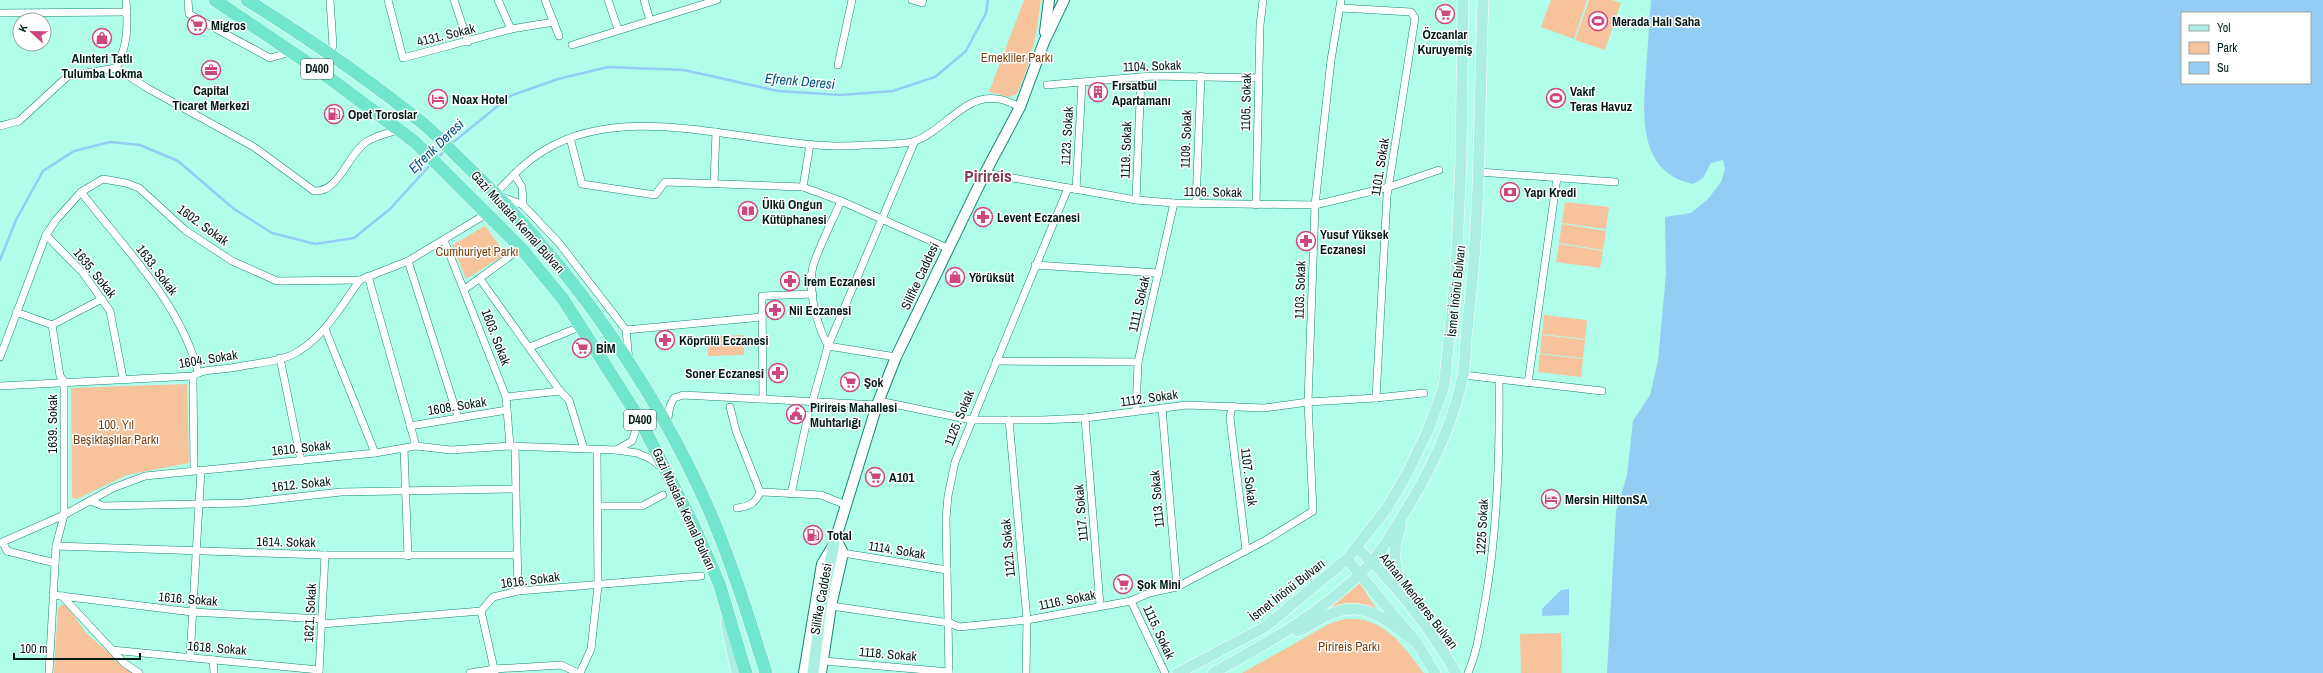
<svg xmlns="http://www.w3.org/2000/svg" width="2323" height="673" font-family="'Archivo Narrow',sans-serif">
<rect width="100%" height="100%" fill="#b0fdea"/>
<g fill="#f6c39d">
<path d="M1024,0H1041C1036,37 1032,59 1017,94L1009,97L989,92Z"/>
<path d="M1551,0H1587L1574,39L1541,27Z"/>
<path d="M1589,0H1612L1621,3L1605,50L1575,40Z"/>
<path d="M1565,202L1609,207L1606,229L1562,223Z"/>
<path d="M1562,224L1606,231L1603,250L1559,243Z"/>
<path d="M485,226L506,254L466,279L452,245Z"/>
<path d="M1559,244L1603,251L1600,268L1556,262Z"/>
<path d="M1544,315L1587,320L1585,339L1542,334Z"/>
<path d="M744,335V355L708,356L707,337Z"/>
<path d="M1542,335L1585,340L1583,358L1540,353Z"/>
<path d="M1540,354L1583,359L1581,377L1538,372Z"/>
<path d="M187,384L189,463L127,475L77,499L72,498L71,388Z"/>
<path d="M1360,583L1378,612L1347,605L1330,608Z"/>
<path d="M61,605H66L87,634L133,673H54L58,608Z"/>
<path d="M1345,619C1384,616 1402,645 1424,673H1242L1331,623Z"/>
<path d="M1561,633L1562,673H1521L1520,634Z"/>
</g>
<g fill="#94cdf3" fill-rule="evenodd">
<path d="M1651,0H2323V673H1607L1616,512L1627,475L1633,421L1650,395L1658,361L1666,274L1665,217L1691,213L1708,199L1721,182L1725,169L1723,160L1711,163L1703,178L1693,184C1637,172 1643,114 1646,70C1648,47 1649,23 1651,0ZM2182,13H2310V83H2182Z"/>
<path d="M1569,589V615L1542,616V609L1561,590Z"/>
</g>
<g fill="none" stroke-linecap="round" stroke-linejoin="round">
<g stroke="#94cdf3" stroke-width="2.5">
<path d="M451,144L510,96L558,79L608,67L684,70L778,91L841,95L893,91L935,77L966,51L986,13L988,0"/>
<path d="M437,158L445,151"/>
<path d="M0,260L16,220L43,171L74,151L110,142L140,145L178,161L234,209L272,233L315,244L354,238L390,209L432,163"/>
</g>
<g stroke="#118774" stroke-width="8">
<g id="street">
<path d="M188,0L189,14L270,58L291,52"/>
<path d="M388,0L403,58L511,29L554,22"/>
<path d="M454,0L468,42"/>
<path d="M498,0L511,29"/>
<path d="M545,0L559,36"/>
<path d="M608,0L618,29"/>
<path d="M644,0L650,20"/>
<path d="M912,0L922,3L923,0"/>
<path d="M1341,8L1411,12L1415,18L1387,196L1376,398"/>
<path d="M0,13L127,12"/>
<path d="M572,45L717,0"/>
<path d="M329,54L333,46L330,0"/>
<path d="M838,65L852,0"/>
<path d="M116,68L147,88L254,147L314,191C339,193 348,154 366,142C375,136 388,133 398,130"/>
<path d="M1047,85L1152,76L1259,78"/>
<path d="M0,126L19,121L68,76L116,68C128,46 128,25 126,0"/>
<path d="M570,138L582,184L655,195L665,182L803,187L841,201L947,248"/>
<path d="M1479,172L1615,182"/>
<path d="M985,173L1136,200L1174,203L1315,205L1389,187L1439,170"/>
<path d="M514,174L522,187L523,205"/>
<path d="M714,183L716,132"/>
<path d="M803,187L810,144"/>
<path d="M1076,190L1082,83"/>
<path d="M81,192C124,248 180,302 198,372"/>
<path d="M496,193C511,177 526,161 545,150C635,95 766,154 864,145C879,144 902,145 915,141C944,131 964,94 997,99C1005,99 1013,104 1020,107"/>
<path d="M502,197L523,205L559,243L626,330L629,361"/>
<path d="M1136,200L1141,77"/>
<path d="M841,201C832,222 820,244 813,266C807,289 817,325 828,346L896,357"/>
<path d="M1196,203L1201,76"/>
<path d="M1256,205L1260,25L1263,0"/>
<path d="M46,235L83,273L110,311L123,378"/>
<path d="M444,240L506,397L510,446"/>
<path d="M408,261L458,417"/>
<path d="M1035,265L1159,273"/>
<path d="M368,276L416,446"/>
<path d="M480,279L560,391L569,400L584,449"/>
<path d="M465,289L521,248"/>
<path d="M16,312L52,325L60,376L64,381V515L56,546L49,673"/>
<path d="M52,325L102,299"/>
<path d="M325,329L375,453"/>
<path d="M626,330L762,317"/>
<path d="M530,347L582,326"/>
<path d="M0,357L46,235L56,220L81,192L103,179L126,183L139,188L185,230L232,261L277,281L360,280L408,261L488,213"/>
<path d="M280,358L301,461"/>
<path d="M996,361L1138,362"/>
<path d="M1463,375L1602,391"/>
<path d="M193,376L194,470"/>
<path d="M1528,383L1557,178"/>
<path d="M0,386L193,376C204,368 223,370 237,367C256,363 282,362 299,351C325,335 342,305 360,280"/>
<path d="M506,397L560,391"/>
<path d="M763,399L762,296L813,294"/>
<path d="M879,401L971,420H1042L1085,418L1187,405L1264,408L1308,402L1376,398L1424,393"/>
<path d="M812,403L828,346L915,141"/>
<path d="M1232,406L1230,418L1246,550"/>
<path d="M730,407L736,431L760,492C755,504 750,506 737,508"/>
<path d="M1162,408L1177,587"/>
<path d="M1136,411L1138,362L1174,203"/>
<path d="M1085,418L1100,605"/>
<path d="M1009,420L1027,620L1026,673"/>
<path d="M667,424L670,406L674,398L683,395L877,405"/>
<path d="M410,426L507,410"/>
<path d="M515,446L518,591"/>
<path d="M404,449L408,556"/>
<path d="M616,450L632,441L639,421"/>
<path d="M760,492L821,495L846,505"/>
<path d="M791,494L808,415"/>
<path d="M91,501L103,506L243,503L341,492L515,489"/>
<path d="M597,506H642L663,495"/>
<path d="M0,543L64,515L113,488L145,476L375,453L416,446L451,450L510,446L616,450L637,453L651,459L662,468"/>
<path d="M3,543L7,551L55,563"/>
<path d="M56,546L325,555H516"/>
<path d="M843,553L947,570"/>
<path d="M53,595L192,612L322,619"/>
<path d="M62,596L124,663L139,673"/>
<path d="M1131,601L1165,673"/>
<path d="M831,606L950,623L959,627L1027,620L1131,601L1149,593L1177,587L1266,540L1313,511L1308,402L1315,205L1331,60L1341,0"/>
<path d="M481,611L495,673"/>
<path d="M322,624L481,611L493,597L518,591L701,576"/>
<path d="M112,650L319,670"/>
<path d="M190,658L201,470"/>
<path d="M213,660L214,673"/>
<path d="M824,661L949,672"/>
<path d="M319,673L325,555"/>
<path d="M470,673L494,669L561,665L578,673"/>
<path d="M580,673L591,649L598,586L597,450"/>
<path d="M949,673L946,519L948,496L955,462L1068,188"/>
<path d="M1468,673C1478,650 1480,627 1485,602C1498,529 1500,454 1499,380"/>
</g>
</g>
<g stroke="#118774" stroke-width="12">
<g id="secondary">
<path d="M1045,32L1049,0"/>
<path d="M804,673L822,564L834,544L877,405L896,357L985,173L1020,107L1044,42L1064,0"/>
<path d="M821,673L831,606L843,553L838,543V534"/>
</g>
</g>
<g stroke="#fff" stroke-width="12">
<g id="primary">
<path d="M1401,527C1390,551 1395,576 1409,598"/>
<path d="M1357,548C1395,583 1430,628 1456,673"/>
<path d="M1347,559L1417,643L1435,673"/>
<path d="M726,623L737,673"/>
<path d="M1297,631C1310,627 1320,617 1333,613C1367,599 1392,625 1417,643"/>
<path d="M813,673L822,601L834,544"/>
<path d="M1178,673L1265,627L1347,559L1387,508L1408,472L1428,430L1444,387L1456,272L1461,161L1463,0"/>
<path d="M1213,673C1270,642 1325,611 1370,564C1383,550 1393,532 1403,515C1430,472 1453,425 1463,375C1466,360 1465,344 1467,329C1481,219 1479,110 1483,0"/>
</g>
</g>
<g stroke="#fff" stroke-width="14">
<g id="highway">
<path d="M215,0L324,74L415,142L521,248L563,299L639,418L693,524L719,583L746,673"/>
<path d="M247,0C309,39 370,80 426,126C440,138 453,153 467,166C567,261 654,385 710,512C732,564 749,618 766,673"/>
</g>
</g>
<use href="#street" stroke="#fff" stroke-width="7"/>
<use href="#secondary" stroke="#fff" stroke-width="10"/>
<use href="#primary" stroke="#aaefe1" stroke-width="11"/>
<use href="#highway" stroke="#72e5cd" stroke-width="13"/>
</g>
<defs>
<g id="supermarket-ring" transform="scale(1)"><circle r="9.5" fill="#fff" stroke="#ce457f" stroke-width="1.5"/><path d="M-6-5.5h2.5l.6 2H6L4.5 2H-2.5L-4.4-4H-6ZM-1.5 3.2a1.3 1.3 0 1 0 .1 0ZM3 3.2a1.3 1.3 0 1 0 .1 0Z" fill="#ce457f"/></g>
<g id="stadium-ring" transform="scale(1)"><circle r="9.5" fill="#fff" stroke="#ce457f" stroke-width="1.5"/><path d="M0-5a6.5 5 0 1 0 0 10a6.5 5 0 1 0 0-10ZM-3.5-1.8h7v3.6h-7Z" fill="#ce457f"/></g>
<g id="shop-ring" transform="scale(1)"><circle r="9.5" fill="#fff" stroke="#ce457f" stroke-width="1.5"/><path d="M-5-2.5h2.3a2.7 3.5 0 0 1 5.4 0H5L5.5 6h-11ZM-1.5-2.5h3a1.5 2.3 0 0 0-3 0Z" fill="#ce457f"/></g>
<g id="office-ring" transform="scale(1)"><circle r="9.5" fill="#fff" stroke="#ce457f" stroke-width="1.5"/><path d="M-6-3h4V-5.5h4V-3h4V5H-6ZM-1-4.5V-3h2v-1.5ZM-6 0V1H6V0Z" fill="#ce457f"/></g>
<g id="building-ring" transform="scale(1)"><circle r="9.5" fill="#fff" stroke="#ce457f" stroke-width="1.5"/><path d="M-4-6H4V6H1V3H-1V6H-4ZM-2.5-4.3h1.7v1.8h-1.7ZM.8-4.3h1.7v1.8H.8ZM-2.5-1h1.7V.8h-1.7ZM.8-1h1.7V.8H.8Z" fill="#ce457f"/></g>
<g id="hotel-ring" transform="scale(1)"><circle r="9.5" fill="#fff" stroke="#ce457f" stroke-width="1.5"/><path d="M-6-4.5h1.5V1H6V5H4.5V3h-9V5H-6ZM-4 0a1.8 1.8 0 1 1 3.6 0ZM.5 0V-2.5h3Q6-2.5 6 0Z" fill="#ce457f"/></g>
<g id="fuel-ring" transform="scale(1)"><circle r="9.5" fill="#fff" stroke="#ce457f" stroke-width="1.5"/><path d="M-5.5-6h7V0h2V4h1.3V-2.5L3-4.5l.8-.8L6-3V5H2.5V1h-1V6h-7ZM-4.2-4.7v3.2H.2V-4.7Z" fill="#ce457f"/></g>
<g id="bank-ring" transform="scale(1)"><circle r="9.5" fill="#fff" stroke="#ce457f" stroke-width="1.5"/><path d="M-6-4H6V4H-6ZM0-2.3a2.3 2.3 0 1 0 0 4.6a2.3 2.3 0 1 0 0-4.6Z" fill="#ce457f"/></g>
<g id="library-ring" transform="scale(1)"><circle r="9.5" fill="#fff" stroke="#ce457f" stroke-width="1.5"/><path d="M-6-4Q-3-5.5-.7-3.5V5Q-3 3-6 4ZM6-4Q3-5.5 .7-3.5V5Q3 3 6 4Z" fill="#ce457f"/></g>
<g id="pharmacy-ring" transform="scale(1)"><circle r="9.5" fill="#fff" stroke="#ce457f" stroke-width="1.5"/><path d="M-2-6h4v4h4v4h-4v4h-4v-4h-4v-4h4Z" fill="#ce457f"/></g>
<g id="civic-ring" transform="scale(1)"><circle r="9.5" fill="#fff" stroke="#ce457f" stroke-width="1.5"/><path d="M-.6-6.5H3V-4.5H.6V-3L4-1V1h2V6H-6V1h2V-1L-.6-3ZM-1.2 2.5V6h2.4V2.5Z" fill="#ce457f"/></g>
</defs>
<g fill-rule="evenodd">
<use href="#supermarket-ring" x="1445" y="14"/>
<use href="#stadium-ring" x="1598" y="21"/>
<use href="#supermarket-ring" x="197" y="25"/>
<use href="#shop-ring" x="102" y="38"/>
<use href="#office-ring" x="211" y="70"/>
<use href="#building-ring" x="1098" y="92"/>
<use href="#stadium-ring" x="1556" y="98"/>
<use href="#hotel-ring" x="438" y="99"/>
<use href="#fuel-ring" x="334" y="114"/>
<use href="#bank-ring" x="1510" y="192"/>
<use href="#library-ring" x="748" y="211"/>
<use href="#pharmacy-ring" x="983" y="217"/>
<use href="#pharmacy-ring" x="1306" y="241"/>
<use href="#shop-ring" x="955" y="277"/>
<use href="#pharmacy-ring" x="790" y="281"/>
<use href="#pharmacy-ring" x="775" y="310"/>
<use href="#pharmacy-ring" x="665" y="340"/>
<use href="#supermarket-ring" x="582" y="348"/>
<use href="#pharmacy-ring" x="778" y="373"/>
<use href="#supermarket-ring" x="850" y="382"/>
<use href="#civic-ring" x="796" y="414"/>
<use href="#supermarket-ring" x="875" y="477"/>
<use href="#hotel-ring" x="1551" y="499"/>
<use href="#fuel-ring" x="813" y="535"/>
<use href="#supermarket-ring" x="1123" y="584"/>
</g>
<g text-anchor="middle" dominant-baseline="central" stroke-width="3" stroke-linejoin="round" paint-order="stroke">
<g fill="#fff" stroke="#4c5f5c" stroke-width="1">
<rect x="301" y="59" width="32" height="20" rx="3"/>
<rect x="624" y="410" width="32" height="20" rx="3"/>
</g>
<g font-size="12" font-weight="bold" fill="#001b16">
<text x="317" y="69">D400</text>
<text x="640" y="420">D400</text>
</g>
<g font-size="13" font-weight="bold" fill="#001b16" stroke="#fff" text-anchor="start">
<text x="1612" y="21">Merada Halı Saha</text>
<text x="211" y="25">Migros</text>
<text x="1445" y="34" text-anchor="middle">Özcanlar<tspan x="1445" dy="15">Kuruyemiş</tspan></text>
<text x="102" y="58" text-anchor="middle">Alınteri Tatlı<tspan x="102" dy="15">Tulumba Lokma</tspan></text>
<text x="1112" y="85">Fırsatbul<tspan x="1112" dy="15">Apartamanı</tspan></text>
<text x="211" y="90" text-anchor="middle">Capital<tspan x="211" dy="15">Ticaret Merkezi</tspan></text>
<text x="1570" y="91">Vakıf<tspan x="1570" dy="15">Teras Havuz</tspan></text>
<text x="452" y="99">Noax Hotel</text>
<text x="348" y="114">Opet Toroslar</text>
<text x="1524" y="192">Yapı Kredi</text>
<text x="762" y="204">Ülkü Ongun<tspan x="762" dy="15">Kütüphanesi</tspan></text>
<text x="997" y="217">Levent Eczanesi</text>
<text x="1320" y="234">Yusuf Yüksek<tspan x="1320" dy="15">Eczanesi</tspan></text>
<text x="969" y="277">Yörüksüt</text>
<text x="804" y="281">İrem Eczanesi</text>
<text x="789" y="310">Nil Eczanesi</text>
<text x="679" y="340">Köprülü Eczanesi</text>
<text x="596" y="348">BİM</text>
<text x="764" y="373" text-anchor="end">Soner Eczanesi</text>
<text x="864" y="382">Şok</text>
<text x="810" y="407">Pirireis Mahallesi<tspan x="810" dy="15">Muhtarlığı</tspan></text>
<text x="889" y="477">A101</text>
<text x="1565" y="499">Mersin HiltonSA</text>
<text x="827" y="535">Total</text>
<text x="1137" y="584">Şok Mini</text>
</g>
<g font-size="13" fill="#001b16" stroke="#fff">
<text transform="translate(446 35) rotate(-14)">4131. Sokak</text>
<text transform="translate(1152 66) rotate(-2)">1104. Sokak</text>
<text transform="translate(1246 102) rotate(-89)">1105. Sokak</text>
<text transform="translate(1067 136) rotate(-87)">1123. Sokak</text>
<text transform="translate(1186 139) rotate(-88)">1109. Sokak</text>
<text transform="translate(1126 150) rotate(-88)">1119. Sokak</text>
<text transform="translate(1380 167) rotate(-81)">1101. Sokak</text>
<text transform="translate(1213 192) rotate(1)">1106. Sokak</text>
<text transform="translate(518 222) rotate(48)">Gazi Mustafa Kemal Bulvarı</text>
<text transform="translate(203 225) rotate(36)">1602. Sokak</text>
<text transform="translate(157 270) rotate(53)">1633. Sokak</text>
<text transform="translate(95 273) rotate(51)">1635. Sokak</text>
<text transform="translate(920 276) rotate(-65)">Silifke Caddesi</text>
<text transform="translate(1300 290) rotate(-88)">1103. Sokak</text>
<text transform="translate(1456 291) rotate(-84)">İsmet İnönü Bulvarı</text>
<text transform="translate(1139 304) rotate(-77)">1111. Sokak</text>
<text transform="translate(496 337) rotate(69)">1603. Sokak</text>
<text transform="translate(208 359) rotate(-9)">1604. Sokak</text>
<text transform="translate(1149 398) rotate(-8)">1112. Sokak</text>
<text transform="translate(457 406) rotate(-9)">1608. Sokak</text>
<text transform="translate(959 418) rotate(-68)">1125. Sokak</text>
<text transform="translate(52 424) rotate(-90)">1639. Sokak</text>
<text transform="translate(301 448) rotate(-6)">1610. Sokak</text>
<text transform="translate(1249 477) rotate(83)">1107. Sokak</text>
<text transform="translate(301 484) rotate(-6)">1612. Sokak</text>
<text transform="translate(1157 499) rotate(-95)">1113. Sokak</text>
<text transform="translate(684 509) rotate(65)">Gazi Mustafa Kemal Bulvarı</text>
<text transform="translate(1081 513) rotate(-95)">1117. Sokak</text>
<text transform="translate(1482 527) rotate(-87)">1225 Sokak</text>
<text transform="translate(286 542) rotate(1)">1614. Sokak</text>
<text transform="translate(1008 548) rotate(-95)">1121. Sokak</text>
<text transform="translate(897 550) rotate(9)">1114. Sokak</text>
<text transform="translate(530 580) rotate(-7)">1616. Sokak</text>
<text transform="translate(1287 590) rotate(-38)">İsmet İnönü Bulvarı</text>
<text transform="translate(188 599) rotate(5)">1616. Sokak</text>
<text transform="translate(821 599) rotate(-80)">Silifke Caddesi</text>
<text transform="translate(1067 600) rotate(-11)">1116. Sokak</text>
<text transform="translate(1419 601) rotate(52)">Adnan Menderes Bulvarı</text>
<text transform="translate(310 613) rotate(-87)">1621. Sokak</text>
<text transform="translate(1159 632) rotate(65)">1115. Sokak</text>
<text transform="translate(217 648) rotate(5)">1618. Sokak</text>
<text transform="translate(888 654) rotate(5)">1118. Sokak</text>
</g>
<g font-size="13" fill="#7a4310" stroke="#fff">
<text x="1017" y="57">Emekliler Parkı</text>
<text x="477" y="251">Cumhuriyet Parkı</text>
<text x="116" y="424">100. Yıl<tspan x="116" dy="15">Beşiktaşlılar Parkı</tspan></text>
<text x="1349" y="646">Pirireis Parkı</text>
</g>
<g font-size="14" font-style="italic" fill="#00577f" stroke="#fff">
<text transform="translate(800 81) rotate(5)">Efrenk Deresi</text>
<text transform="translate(436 146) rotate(-44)">Efrenk Deresi</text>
</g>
<g font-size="17" font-weight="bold" fill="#823d57" stroke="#fff">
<text x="988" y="175">Pirireis</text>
</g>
</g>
<rect x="2181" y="12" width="130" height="72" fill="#ffffff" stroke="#99a4a2"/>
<rect x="2189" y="25" width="20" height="6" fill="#aaefe1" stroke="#99a4a2"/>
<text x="2217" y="32" font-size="12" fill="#001b16">Yol</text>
<rect x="2189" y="42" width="20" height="12" fill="#f6c39d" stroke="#99a4a2"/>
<text x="2217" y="52" font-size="12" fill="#001b16">Park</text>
<rect x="2189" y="62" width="20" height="12" fill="#94cdf3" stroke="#99a4a2"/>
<text x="2217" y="72" font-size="12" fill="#001b16">Su</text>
<g transform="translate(32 32) rotate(292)"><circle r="19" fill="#ffffff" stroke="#99a4a2"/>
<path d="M0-3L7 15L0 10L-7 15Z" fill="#ce457f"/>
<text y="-6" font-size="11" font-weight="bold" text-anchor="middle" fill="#001b16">K</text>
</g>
<path d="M14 653v6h126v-6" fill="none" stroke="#001b16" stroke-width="2"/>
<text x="20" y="653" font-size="12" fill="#001b16" stroke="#ffffff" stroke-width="3" paint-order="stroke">100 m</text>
</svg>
